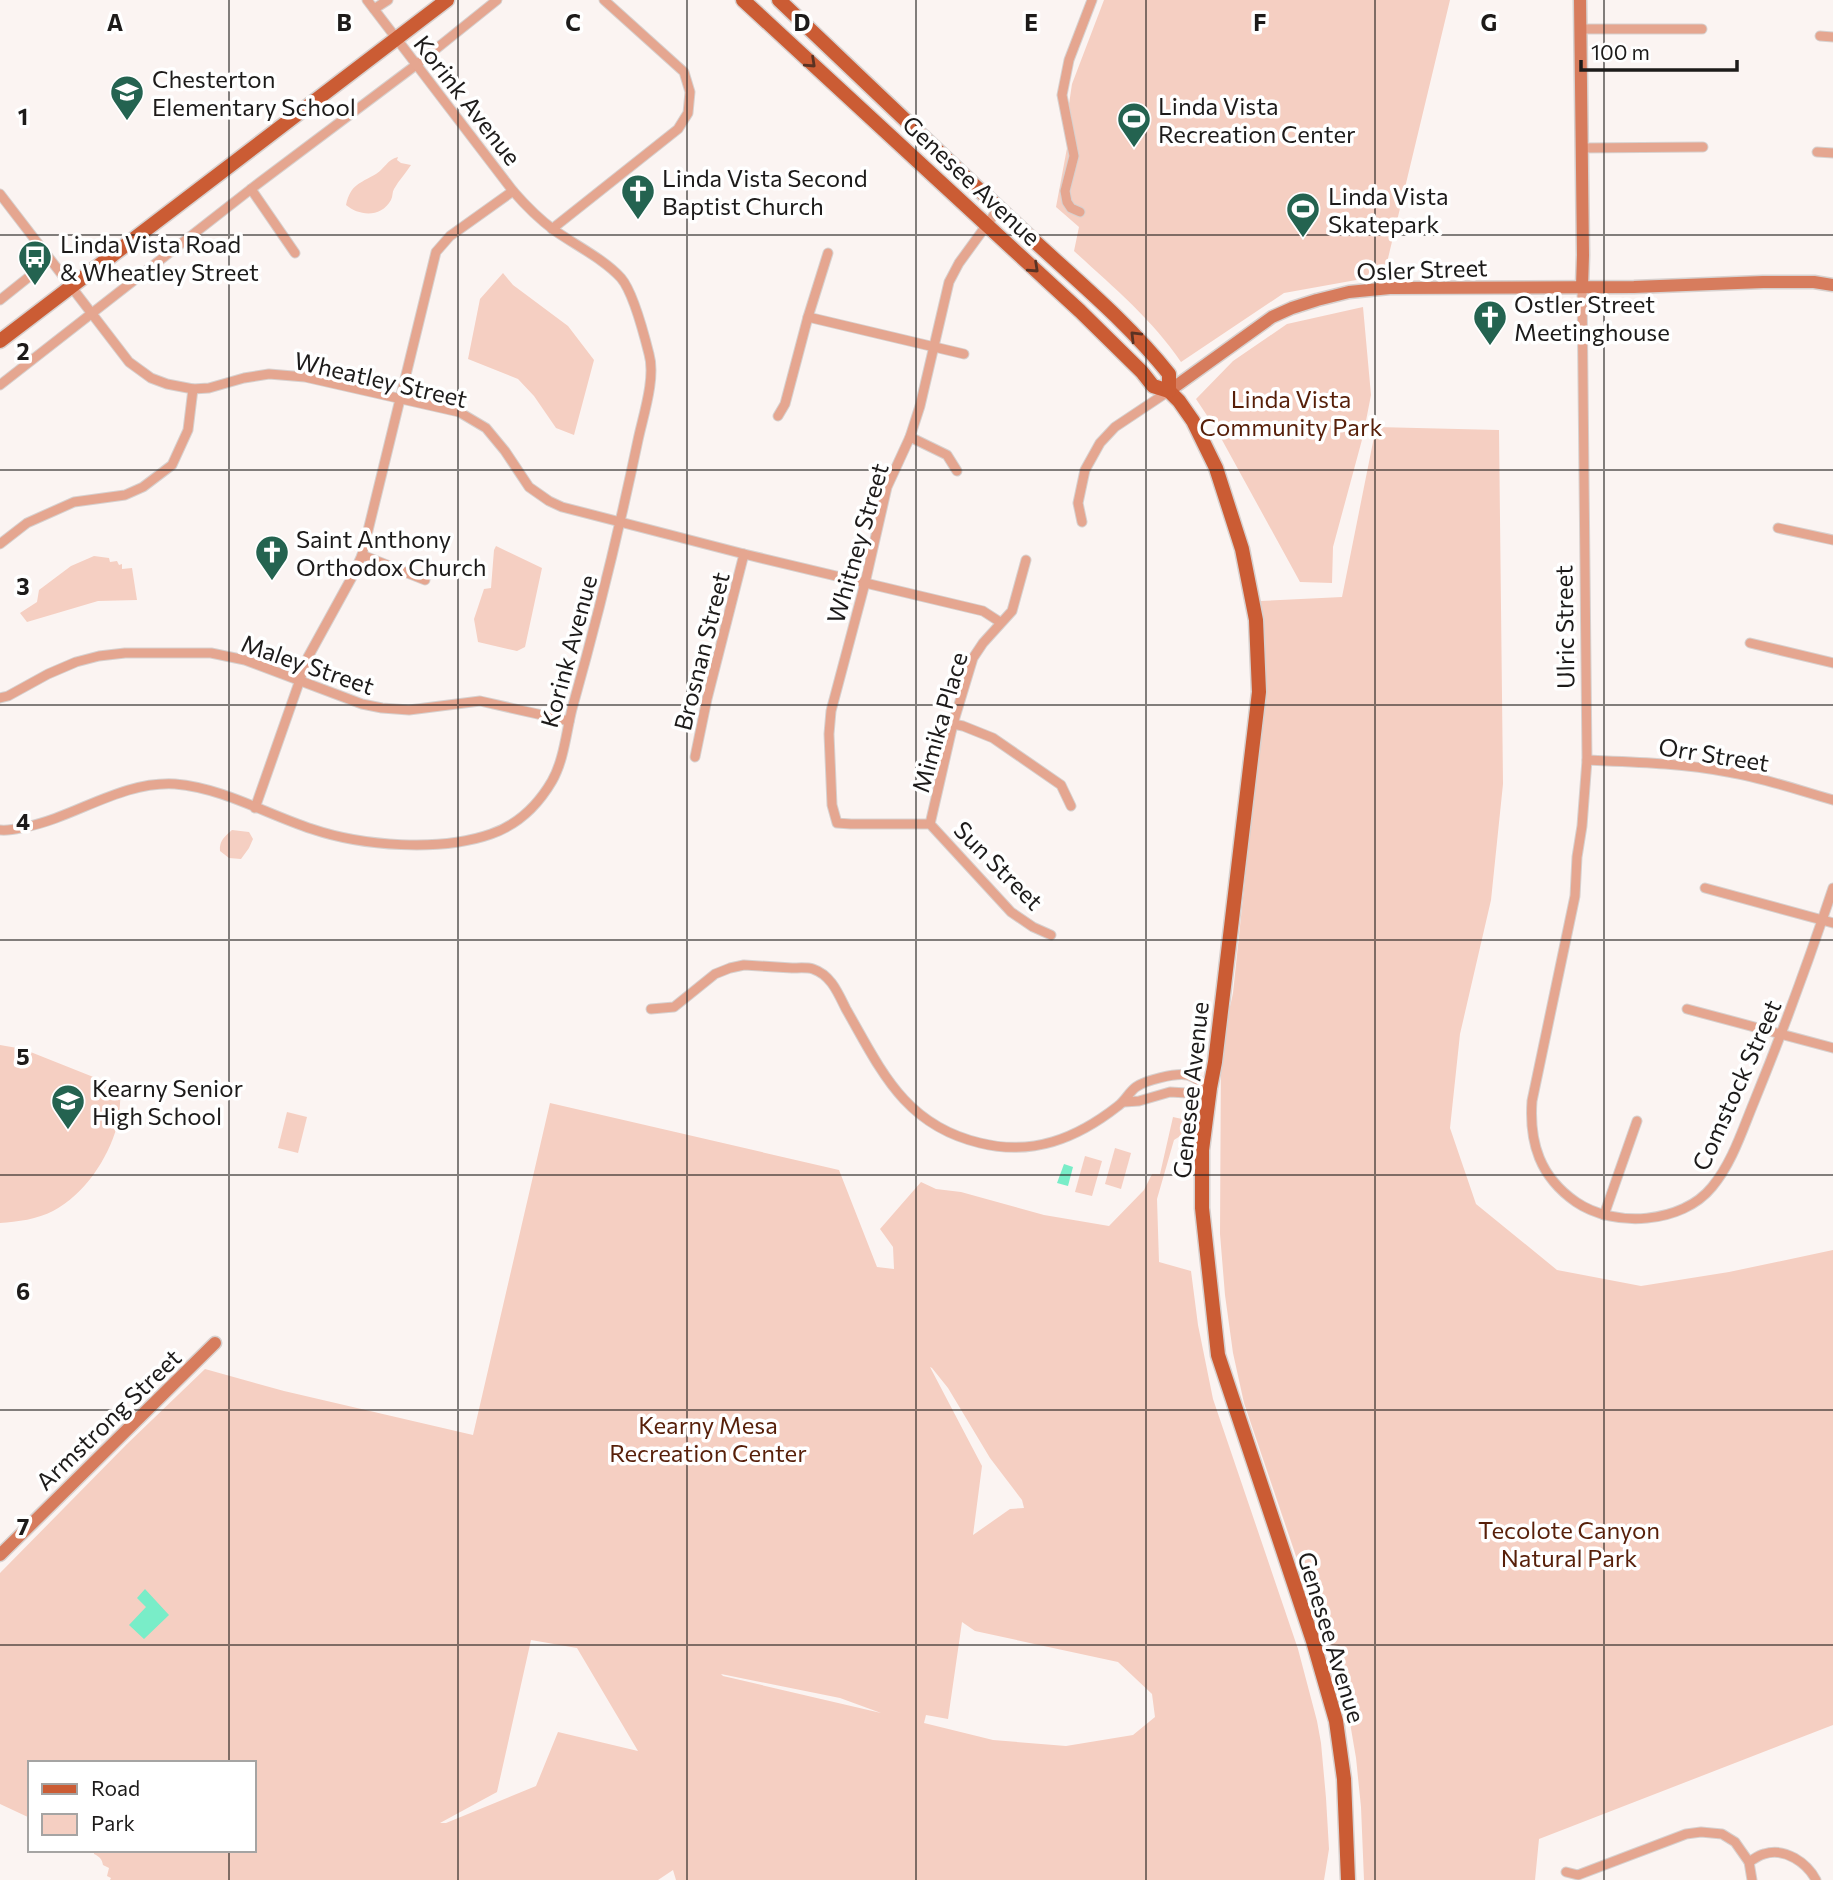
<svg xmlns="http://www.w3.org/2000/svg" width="1833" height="1880" font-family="Commissioner,sans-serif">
<rect width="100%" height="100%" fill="#fbf4f2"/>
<g fill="#f5cfc2" fill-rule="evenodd">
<path d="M1104,0H1450L1384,275L1284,293L1181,362C1152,319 1112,286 1074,251L1079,227L1056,207L1067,148L1074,133L1069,104L1072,84Z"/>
<path d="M398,157L397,160L401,163L411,165C406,173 399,180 394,189C392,192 393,196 391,200C381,218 359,216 346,205C351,184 359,184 376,174C385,168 387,160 398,157Z"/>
<path d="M503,273L513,285L568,326L594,360L574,435L556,428L534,396L518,379L468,359L480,299Z"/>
<path d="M1363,307L1371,395L1363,436L1333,547L1332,583L1300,582L1216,429L1196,399L1233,361L1287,324Z"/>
<path d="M1376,427L1499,430L1503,784L1491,900L1460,1034L1450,1128L1476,1204L1557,1270L1641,1286L1729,1272L1833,1250V1725L1539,1839L1535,1880H1364L1361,1807L1356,1758L1349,1717L1335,1671L1244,1403L1233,1353L1225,1295L1220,1234L1221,1048L1233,993L1263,707V622L1260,601L1342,597Z"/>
<path d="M496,546L542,568L525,647L517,651L478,642L474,619L484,589L491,588L494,550Z"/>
<path d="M94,556L109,558L110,562L117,561L119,565L122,564V569L132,568L137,600L98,601L27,622L20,613L37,602L39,590L71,566Z"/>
<path d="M232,830L249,832L253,839L249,848L241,859L229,858L220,851C219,841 225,836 232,830Z"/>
<path d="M0,1045L23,1049L121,1088C120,1101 120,1114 117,1126C108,1159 84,1195 53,1211C38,1219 17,1222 0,1223Z"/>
<path d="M550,1103L839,1170L877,1267L894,1269L893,1247L880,1229L921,1182L936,1189L961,1192L1044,1215L1109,1226L1144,1190L1152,1174H1160L1173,1117L1191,1121L1188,1131L1174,1140L1157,1199L1159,1262L1191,1271L1198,1325L1213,1399L1298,1649L1317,1721L1321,1743L1326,1798L1329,1849L1324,1880H676L673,1870L658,1880H110L111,1878L107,1876L109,1868L103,1865C102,1859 100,1857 94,1854V1850H254V1763H30V1818L0,1804V1573L127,1444L205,1369L284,1391L473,1435ZM930,1367L932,1368L948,1388L990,1458L1022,1500L1024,1508L1010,1509L973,1535L982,1466ZM962,1622L975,1631L1118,1662L1152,1694L1155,1717L1133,1735L1066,1746L993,1740L924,1723L926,1715L948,1719ZM531,1640L577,1648L638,1751L558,1732L536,1786L446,1823H440L497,1792ZM721,1674L840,1698L881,1713L723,1676Z"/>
<path d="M287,1112L307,1117L298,1153L278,1148Z"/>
<path d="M1115,1148L1131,1153L1121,1189L1105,1184Z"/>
<path d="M1085,1156L1102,1161L1092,1196L1075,1192Z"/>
</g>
<g fill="#79edc8">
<path d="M1064,1164L1073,1167L1068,1186L1057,1183Z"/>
<path d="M145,1589L169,1615L144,1639L129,1625L146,1607L137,1598Z"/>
</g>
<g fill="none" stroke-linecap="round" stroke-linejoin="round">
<g stroke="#d7d1cf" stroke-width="11">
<g id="street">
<path d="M374,9L388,0"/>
<path d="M1580,29H1702"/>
<path d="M1820,36L1833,37"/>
<path d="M1582,148L1703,147"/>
<path d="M1817,152L1833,153"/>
<path d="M251,189L295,253"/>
<path d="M0,194L129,362L151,378L167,384L193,389L209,388L244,378L269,374L305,377L459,412L486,428L505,451L529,487L549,501L562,507L744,554L983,611L1000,622"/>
<path d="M999,208L959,263L949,282L920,406L910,437L887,487L865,583L831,711L829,734L832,805L837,823L851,824H930L1011,912L1033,927L1051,935"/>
<path d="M1080,212L1071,208L1067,202L1065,191L1074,156L1062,95L1069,60L1092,0"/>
<path d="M552,229L678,129L688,113L690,92L684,72L604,0"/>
<path d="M1582,287L1587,760L1582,826L1577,857L1575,896L1532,1101C1529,1143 1540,1177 1576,1202C1614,1228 1682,1224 1712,1187C1732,1163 1742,1131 1754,1102C1783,1031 1809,960 1833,888"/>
<path d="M0,300L50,260"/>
<path d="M808,317L964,354"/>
<path d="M0,385L251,189L416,65L497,0"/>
<path d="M778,416L785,404L808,317L828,253"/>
<path d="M910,437L947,455L957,471"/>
<path d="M1082,522L1078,503L1085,470L1100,443L1115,427L1169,391"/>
<path d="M1778,528L1833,540"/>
<path d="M0,544L27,523L74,502L125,495L143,487L172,465L188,430L193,389"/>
<path d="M362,555L425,580"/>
<path d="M1750,643L1833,663"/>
<path d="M0,698L8,696L48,674L76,662L99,656L125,653H211L245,660L362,704L382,708L409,710L480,701L569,721"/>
<path d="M953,724L963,726L993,738L1061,785L1071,806"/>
<path d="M695,757L707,699L744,554"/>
<path d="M1587,760C1634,762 1681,763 1728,772C1764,778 1798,790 1833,800"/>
<path d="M255,808L308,657L352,577L362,555L436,252L450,236L513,191"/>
<path d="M930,824L953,724L973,658L983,643L1012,611L1026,560"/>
<path d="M0,830C9,831 16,829 25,827C76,817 121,781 175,784C223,788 266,814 312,829C362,846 440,852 491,834C517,825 538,805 552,781C564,760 566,733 572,709C597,620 619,531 638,440C643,416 656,378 649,354C644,334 633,292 621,278C604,259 575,245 554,230C539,219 526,206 513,191L367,0"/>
<path d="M1705,888L1833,923"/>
<path d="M651,1009L674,1007L715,974L730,968L744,965C760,966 776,967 792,968C798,968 807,967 813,969C831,975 838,993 846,1009C881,1070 904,1125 980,1143C1032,1156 1076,1139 1118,1106C1125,1101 1129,1092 1136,1087C1146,1080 1175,1073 1187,1075C1194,1076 1203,1084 1210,1088"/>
<path d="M1687,1009L1833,1048"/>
<path d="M1124,1102L1139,1101L1170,1092L1187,1093L1210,1088"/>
<path d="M1604,1215L1637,1121"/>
<path d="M1749,1862C1754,1859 1759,1855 1764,1854C1785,1847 1807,1863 1816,1880"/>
<path d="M1566,1872L1578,1875L1686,1834L1701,1832L1722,1834L1735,1842L1749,1862L1752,1880"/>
</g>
</g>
<g stroke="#d7d1cf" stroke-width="15">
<g id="secondary">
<path d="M1580,0L1583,255L1582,287"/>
<path d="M1169,391L1272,317L1292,308L1317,300L1349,292L1390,288L1634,287L1763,282H1814L1833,285"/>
<path d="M0,1555L215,1343"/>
</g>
</g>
<g stroke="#d7d1cf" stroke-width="17">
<g id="primary">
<path d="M743,0L1080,311L1142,372L1153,386L1169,391L1179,401L1193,421L1216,468L1242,549L1256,620L1259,692L1215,1062L1210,1088L1202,1150V1208L1218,1355L1313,1641L1336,1721L1344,1779L1348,1880"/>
<path d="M779,0C858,75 937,151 1018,226C1069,274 1125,319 1169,374V391"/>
<path d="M0,341L447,0"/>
</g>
</g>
<use href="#street" stroke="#e5a690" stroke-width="9"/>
<use href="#secondary" stroke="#d77c5d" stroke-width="12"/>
<use href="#primary" stroke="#cb5c34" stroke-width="14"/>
</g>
<defs><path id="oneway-chevron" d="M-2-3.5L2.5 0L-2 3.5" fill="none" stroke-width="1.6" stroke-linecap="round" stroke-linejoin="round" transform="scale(1.75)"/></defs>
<g stroke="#5a3223">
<use href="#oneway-chevron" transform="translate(811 63) rotate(43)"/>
<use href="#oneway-chevron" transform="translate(1034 268) rotate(43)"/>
<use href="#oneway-chevron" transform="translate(1135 336) rotate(-135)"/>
</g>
<path fill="none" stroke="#1d1b1a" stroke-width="2" stroke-opacity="0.55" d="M229,0V1763M458,0V1880M687,0V1880M916,0V1880M1146,0V1880M1375,0V1880M1604,0V1880M0,235H1833M0,470H1833M0,705H1833M0,940H1833M0,1175H1833M0,1410H1833M0,1645H1833M229,1850V1880"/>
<defs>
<g id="school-pin" transform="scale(1.75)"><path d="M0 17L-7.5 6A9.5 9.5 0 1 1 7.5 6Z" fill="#246350" stroke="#fff"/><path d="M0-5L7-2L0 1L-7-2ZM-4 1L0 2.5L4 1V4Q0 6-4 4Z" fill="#fff"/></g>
<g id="stadium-pin" transform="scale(1.75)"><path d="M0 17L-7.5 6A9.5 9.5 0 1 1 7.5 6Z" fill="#246350" stroke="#fff"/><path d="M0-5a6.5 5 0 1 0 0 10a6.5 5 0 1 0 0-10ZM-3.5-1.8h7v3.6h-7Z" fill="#fff"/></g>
<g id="church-pin" transform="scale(1.75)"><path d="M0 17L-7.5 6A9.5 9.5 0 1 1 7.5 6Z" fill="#246350" stroke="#fff"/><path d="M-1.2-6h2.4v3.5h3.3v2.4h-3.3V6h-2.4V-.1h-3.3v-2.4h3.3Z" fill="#fff"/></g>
<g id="bus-pin" transform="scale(1.75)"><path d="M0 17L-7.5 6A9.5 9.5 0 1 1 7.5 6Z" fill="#246350" stroke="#fff"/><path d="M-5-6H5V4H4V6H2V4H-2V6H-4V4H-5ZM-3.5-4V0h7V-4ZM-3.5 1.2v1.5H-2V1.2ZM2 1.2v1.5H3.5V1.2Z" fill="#fff"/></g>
</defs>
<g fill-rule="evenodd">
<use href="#school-pin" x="127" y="92"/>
<use href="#stadium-pin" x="1134" y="119"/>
<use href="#church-pin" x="638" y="191"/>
<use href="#stadium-pin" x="1303" y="209"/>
<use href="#bus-pin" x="35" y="257"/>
<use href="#church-pin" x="1490" y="317"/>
<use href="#church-pin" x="272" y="552"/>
<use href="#school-pin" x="68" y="1101"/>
</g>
<g text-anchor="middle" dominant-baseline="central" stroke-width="7" stroke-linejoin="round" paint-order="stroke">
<g font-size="24" fill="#1d1b1a" stroke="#fff" text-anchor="start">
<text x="152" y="78">Chesterton<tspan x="152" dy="28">Elementary School</tspan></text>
<text x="1158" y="105">Linda Vista<tspan x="1158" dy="28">Recreation Center</tspan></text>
<text x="662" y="177">Linda Vista Second<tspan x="662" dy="28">Baptist Church</tspan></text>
<text x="1328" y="195">Linda Vista<tspan x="1328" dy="28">Skatepark</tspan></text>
<text x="60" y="243">Linda Vista Road<tspan x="60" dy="28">&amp; Wheatley Street</tspan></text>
<text x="1514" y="303">Ostler Street<tspan x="1514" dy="28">Meetinghouse</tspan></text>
<text x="296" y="538">Saint Anthony<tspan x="296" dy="28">Orthodox Church</tspan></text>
<text x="92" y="1087">Kearny Senior<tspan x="92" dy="28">High School</tspan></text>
</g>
<g font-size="24" fill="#1d1b1a" stroke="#fff">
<text transform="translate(468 100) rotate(52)">Korink Avenue</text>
<text transform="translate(972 180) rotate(43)">Genesee Avenue</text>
<text transform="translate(1422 269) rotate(-2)">Osler Street</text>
<text transform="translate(381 379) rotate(13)">Wheatley Street</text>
<text transform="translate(857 543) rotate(-74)">Whitney Street</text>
<text transform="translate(1564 627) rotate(-91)">Ulric Street</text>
<text transform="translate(568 651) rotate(-75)">Korink Avenue</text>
<text transform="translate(701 651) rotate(-76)">Brosnan Street</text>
<text transform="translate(308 664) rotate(19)">Maley Street</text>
<text transform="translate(939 722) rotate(-74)">Mimika Place</text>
<text transform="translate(1714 754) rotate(9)">Orr Street</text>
<text transform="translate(999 865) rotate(45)">Sun Street</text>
<text transform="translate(1736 1085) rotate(-66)">Comstock Street</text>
<text transform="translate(1190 1090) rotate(-84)">Genesee Avenue</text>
<text transform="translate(108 1419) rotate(-44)">Armstrong Street</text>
<text transform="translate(1332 1637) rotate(73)">Genesee Avenue</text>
</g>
<g font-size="24" fill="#571f09" stroke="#fff">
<text x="1291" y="398">Linda Vista<tspan x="1291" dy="28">Community Park</tspan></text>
<text x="708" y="1424">Kearny Mesa<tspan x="708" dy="28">Recreation Center</tspan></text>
<text x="1569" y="1529">Tecolote Canyon<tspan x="1569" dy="28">Natural Park</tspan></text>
</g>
</g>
<g font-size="23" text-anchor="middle" font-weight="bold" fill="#1d1b1a" stroke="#fff" stroke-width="7" stroke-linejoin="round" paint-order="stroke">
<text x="115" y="31">A</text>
<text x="344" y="31">B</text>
<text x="573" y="31">C</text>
<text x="802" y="31">D</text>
<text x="1031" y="31">E</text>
<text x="1260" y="31">F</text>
<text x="1489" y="31">G</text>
<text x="23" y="125">1</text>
<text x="23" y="360">2</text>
<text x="23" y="595">3</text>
<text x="23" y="830">4</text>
<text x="23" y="1065">5</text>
<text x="23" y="1300">6</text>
<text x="23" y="1535">7</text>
</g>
<rect x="28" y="1761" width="228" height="91" fill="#ffffff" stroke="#a5a4a3" stroke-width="2"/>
<rect x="42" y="1784" width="35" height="10" fill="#cb5c34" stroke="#a5a4a3" stroke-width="2"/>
<text x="91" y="1796" font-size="21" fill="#1d1b1a">Road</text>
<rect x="42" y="1814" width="35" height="21" fill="#f5cfc2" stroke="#a5a4a3" stroke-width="2"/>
<text x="91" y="1831" font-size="21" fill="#1d1b1a">Park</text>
<path d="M1581 60v10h156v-10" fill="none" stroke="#1d1b1a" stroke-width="3.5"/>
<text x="1591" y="60" font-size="21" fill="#1d1b1a" stroke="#ffffff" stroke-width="5" paint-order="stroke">100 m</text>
</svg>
